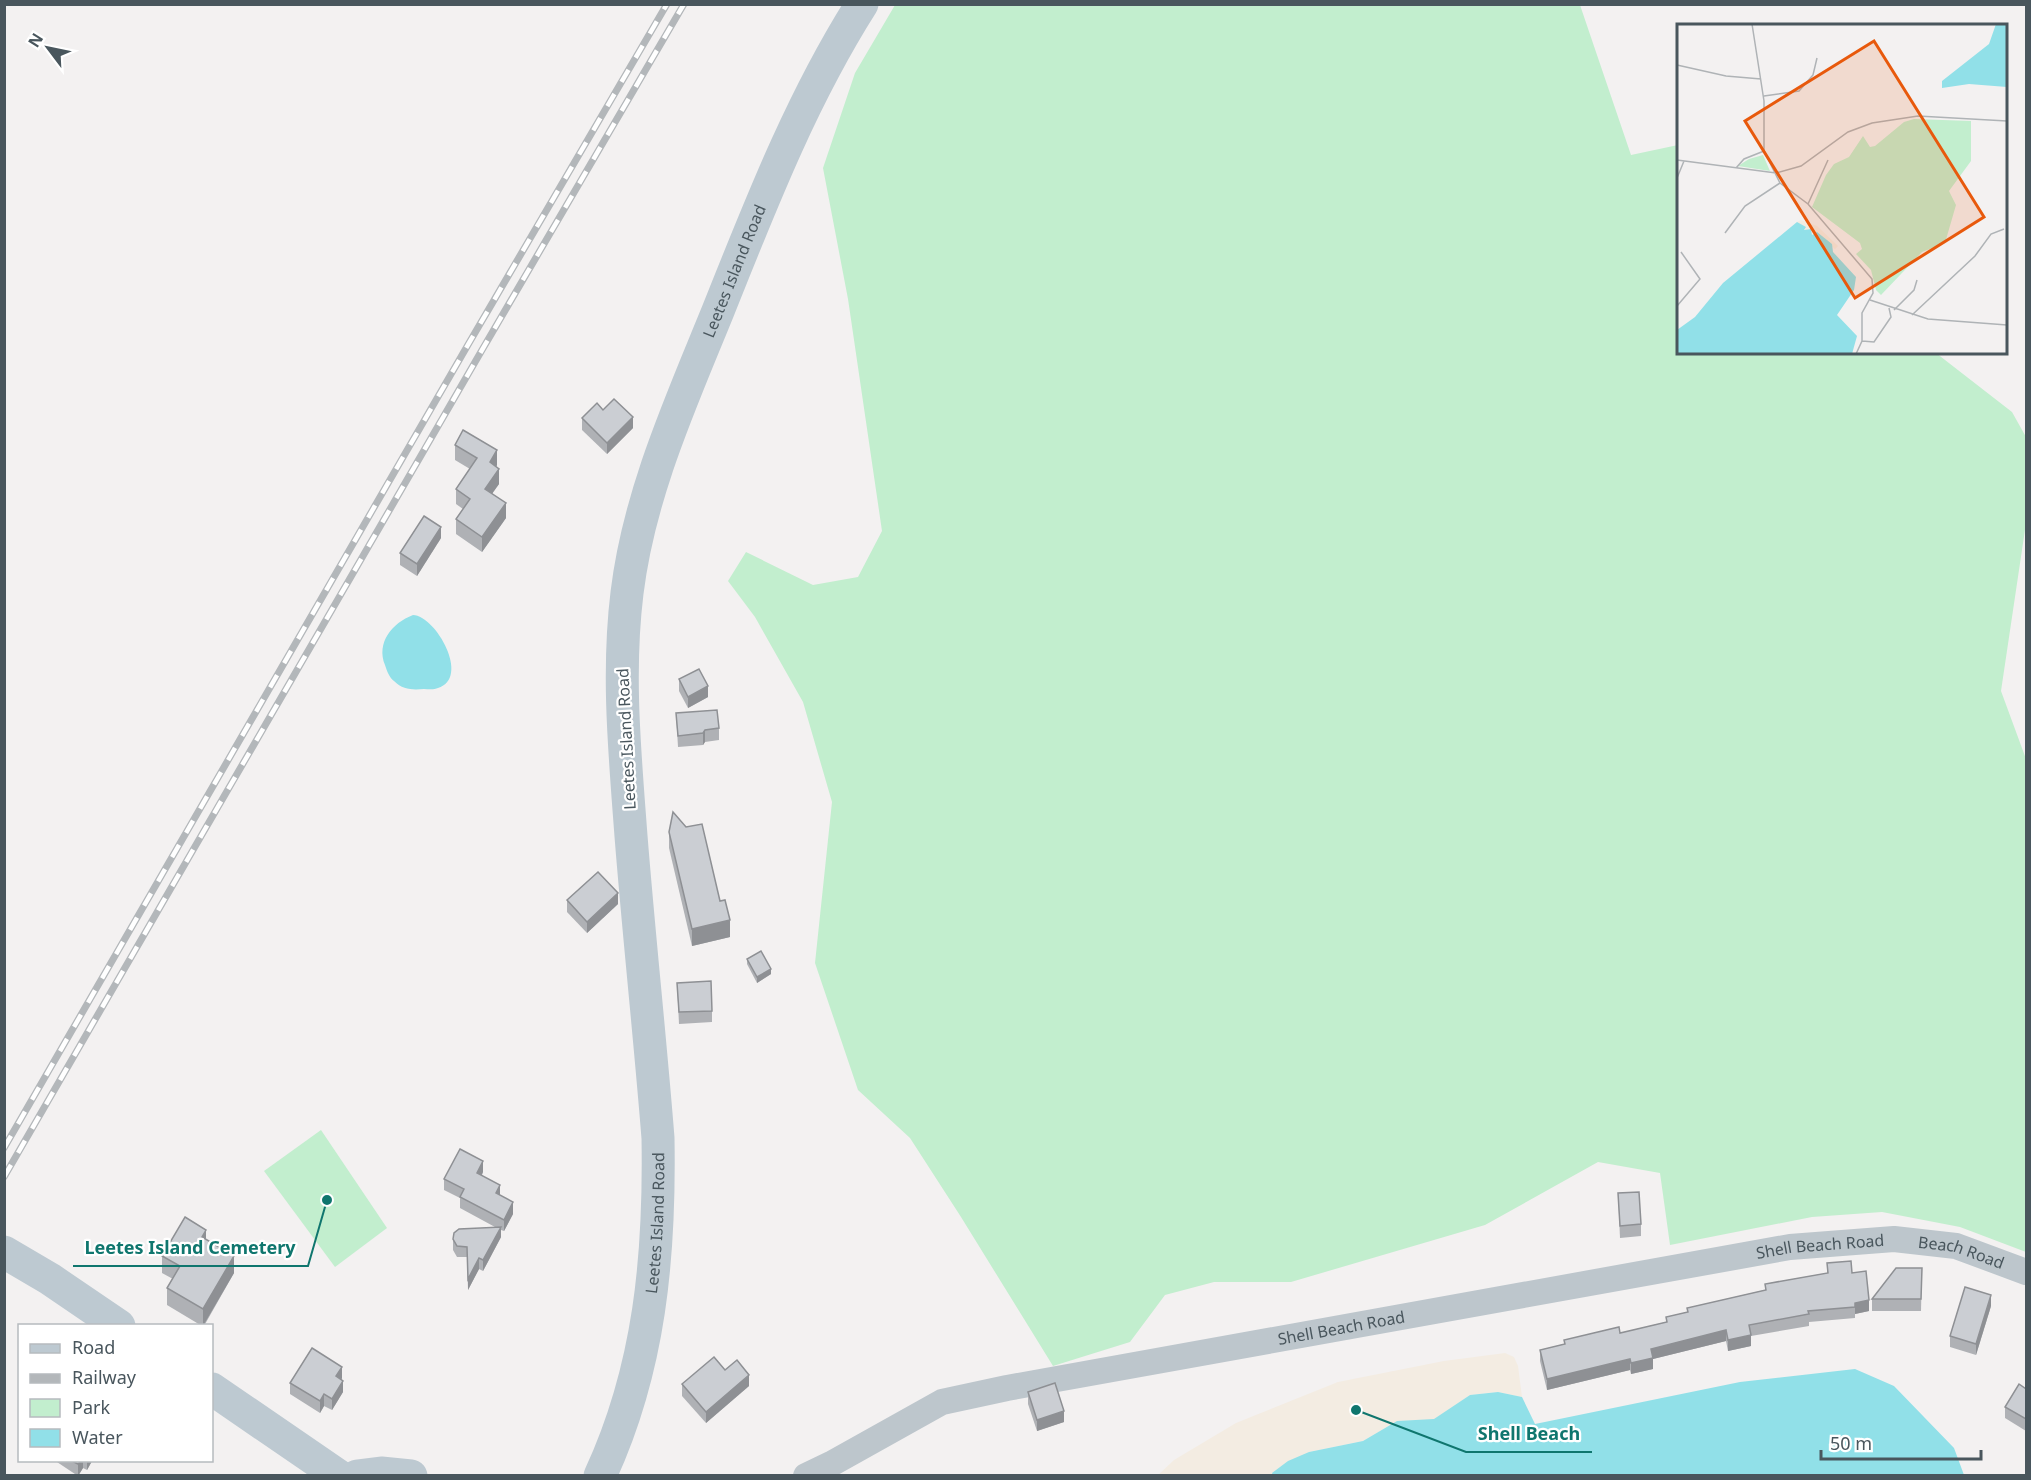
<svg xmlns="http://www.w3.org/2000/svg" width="2031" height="1480" font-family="'Noto Sans',sans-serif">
<rect width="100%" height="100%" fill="#f3f1f1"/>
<g fill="#c2eece">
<path d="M895,5H1580L1631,155L1678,145V352L1936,353L2012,412L2026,437V523L2001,691L2026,759V1252L1960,1227L1882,1212L1812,1217L1670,1245L1660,1173L1598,1162L1485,1225L1291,1282H1214L1165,1295L1130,1342L1053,1366L961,1217L910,1138L858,1090L815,963L832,802L803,702L755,617L728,581L746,552L813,585L858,577L882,531L848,299L823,168L855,73Z"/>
<path d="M321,1130L387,1228L335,1267L264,1171Z"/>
</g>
<path fill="#f3ece2" d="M1505,1353L1514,1357L1518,1366L1522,1397L1498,1392L1470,1395L1434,1420L1397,1421L1363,1441L1309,1452L1273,1473V1475L1157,1476L1174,1460L1236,1423L1338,1382L1444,1361Z"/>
<g fill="#91e0e8">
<path d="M413,615C436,616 471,678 438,688C434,690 428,689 424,689C413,690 403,690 394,681C389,677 387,671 385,665C376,643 392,623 413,615Z"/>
<path d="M1855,1369L1894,1386L1954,1448L1964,1475L1273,1476L1272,1473L1288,1461L1309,1452L1363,1441L1397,1421L1434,1419L1470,1395L1498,1392L1522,1397L1535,1424L1740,1382Z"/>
</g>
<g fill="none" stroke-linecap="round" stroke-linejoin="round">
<path stroke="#bdc6cc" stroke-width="26" id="s1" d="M806,1476L831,1464L942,1402L1007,1388L1790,1247L1894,1239L1956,1246L2026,1272"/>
<g stroke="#bdc9d1" stroke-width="33">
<path d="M4,1252L50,1279L119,1326"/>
<path d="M212,1389L339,1476"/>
<path d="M357,1476L381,1473L411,1476"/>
<path id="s2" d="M600,1476C650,1368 660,1256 658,1138C650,1037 639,937 631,836C625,755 617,674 627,593C639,494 681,402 718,311C760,206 801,100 862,4"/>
</g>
<g stroke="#b3b7ba" stroke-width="7">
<g id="rail">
<path d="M4,1148L469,343L667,4"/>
<path d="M4,1177L482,350L684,4"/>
</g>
</g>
<use href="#rail" stroke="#fff" stroke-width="4.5" stroke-dasharray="14" stroke-linecap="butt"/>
</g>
<g fill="#afb1b5">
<path d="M582,418L633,428L607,454L582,430Z"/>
<path d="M455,445L497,465L496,467L499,484L492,493L506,518L482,552L456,534V519L463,509L456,504V489L470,469L455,460Z"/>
<path d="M441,538L417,576L400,565V553Z"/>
<path d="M679,679L708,697L688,708L679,691Z"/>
<path d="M676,713L719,728V740L705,742L703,745L678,747Z"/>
<path d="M669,832L720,901L730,937L692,946L669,848Z"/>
<path d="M567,900L618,904L587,933L567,912Z"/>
<path d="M747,959L771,974L757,983L747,964Z"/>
<path d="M677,983L712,1011V1022L679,1024Z"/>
<path d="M483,1172L482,1175L500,1196L513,1214L504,1231L501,1230V1237L483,1271L479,1269L468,1290L467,1257H457L453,1250V1239L495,1227L460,1208V1198L444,1190V1179Z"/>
<path d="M1618,1193L1641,1224V1236L1620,1238Z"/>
<path d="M206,1240L234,1273L204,1326H202L167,1305V1288L173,1279L162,1273V1256Z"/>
<path d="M1827,1263L1852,1273L1869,1311L1855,1314V1318L1809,1322V1326L1751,1336V1346L1728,1351L1726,1341L1653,1359V1369L1631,1374L1630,1370L1547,1390L1540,1361V1350L1564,1344V1340L1620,1333L1666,1322V1317L1687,1312V1308L1765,1290V1284L1827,1273Z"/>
<path d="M1922,1268L1921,1311H1872V1299Z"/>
<path d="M1991,1306L1976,1355L1950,1347V1336Z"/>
<path d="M725,1370L749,1386L706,1423L682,1396V1384Z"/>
<path d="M342,1378L343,1392L332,1410L324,1406L320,1413L290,1394V1383Z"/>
<path d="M2026,1389V1431L2005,1418V1407Z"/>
<path d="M1028,1392L1064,1422L1037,1431L1028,1404Z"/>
<path d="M57,1461H92L87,1470L83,1468L78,1476L57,1462Z"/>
</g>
<g fill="#8e9094">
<path d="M633,417V428L607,454V443Z"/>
<path d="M497,450V465L490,477V462Z"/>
<path d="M499,469V484L485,504V489Z"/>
<path d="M506,503V518L482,552V537Z"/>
<path d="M441,527V538L417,576V564Z"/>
<path d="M708,686V697L688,708V697Z"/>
<path d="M705,730V742L703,745V733Z"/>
<path d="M618,893V904L587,933V922Z"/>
<path d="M730,920V937L692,946V929Z"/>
<path d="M771,969V974L757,983V977Z"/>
<path d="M483,1161V1172L477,1184V1173Z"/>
<path d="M500,1185V1196L496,1193Z"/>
<path d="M513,1202V1214L504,1231V1220Z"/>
<path d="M501,1227V1237L483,1271V1260Z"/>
<path d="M206,1230V1247L202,1237Z"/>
<path d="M234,1256V1273L203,1326V1309Z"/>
<path d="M479,1258V1269L468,1290V1279Z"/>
<path d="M1991,1295V1306L1976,1355V1344Z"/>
<path d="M1869,1300V1311L1855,1314V1303Z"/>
<path d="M1726,1330V1341L1653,1359V1369L1631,1374V1363L1651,1349Z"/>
<path d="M1751,1335V1346L1728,1351V1340Z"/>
<path d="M1630,1359V1370L1547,1390V1379Z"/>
<path d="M342,1367V1378L336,1387V1376Z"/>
<path d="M749,1375V1386L706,1423V1412Z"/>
<path d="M343,1381V1392L332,1410V1399Z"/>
<path d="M324,1394V1406L320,1413V1401Z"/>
<path d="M1064,1411V1422L1037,1431V1420Z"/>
<path d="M81,1461H83V1468L78,1476V1464Z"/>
<path d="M87,1461H92L87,1470Z"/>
</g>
<g fill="#cbced3" stroke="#8e9094" stroke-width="1.5">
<path d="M614,399L633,417L607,443L582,418L597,403L603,410Z"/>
<path d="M463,430L497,450L490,462L499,469L485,489L506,503L482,537L456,519L470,499L456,489L477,458L455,445Z"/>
<path d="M424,516L441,527L417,564L400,553Z"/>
<path d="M699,669L708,686L688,697L679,679Z"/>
<path d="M717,710L719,728L705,730L703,733L678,736L676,713Z"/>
<path d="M673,812L686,827L702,824L720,901L725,900L730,920L692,929L669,832Z"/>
<path d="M598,872L618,893L587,922L567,900Z"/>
<path d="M761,951L771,969L757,977L747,959Z"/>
<path d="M711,981L712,1011L679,1012L677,983Z"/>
<path d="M460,1149L483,1161L477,1173L500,1185L496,1193L513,1202L504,1220L460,1197L464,1189L444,1179Z"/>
<path d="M1639,1192L1641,1224L1620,1226L1618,1193Z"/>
<path d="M185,1217L206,1230L202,1237L234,1256L203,1309L167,1288L180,1266L162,1256Z"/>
<path d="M501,1227L483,1260L479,1258L468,1279L467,1247L457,1246L453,1239L454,1233L459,1229Z"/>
<path d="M1851,1261L1852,1273L1866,1271L1869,1300L1855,1303V1307L1808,1311L1809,1314L1749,1325L1751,1335L1728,1340L1726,1330L1651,1349L1653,1358L1631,1363L1630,1359L1547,1379L1540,1350L1565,1344L1564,1340L1619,1327L1620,1333L1667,1322L1666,1317L1688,1312L1687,1308L1766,1290L1765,1284L1828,1273L1827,1263Z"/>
<path d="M1896,1268H1922L1921,1299H1872Z"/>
<path d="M1965,1287L1991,1295L1976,1344L1950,1336Z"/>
<path d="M312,1348L342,1367L336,1376L343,1381L332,1399L324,1394L320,1401L290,1383Z"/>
<path d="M714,1357L725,1370L737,1360L749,1375L706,1412L682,1384Z"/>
<path d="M1055,1383L1064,1411L1037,1420L1028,1392Z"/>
<path d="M2019,1384L2026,1389V1419L2005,1407Z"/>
<path d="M72,1461H81L78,1464Z"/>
</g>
<g text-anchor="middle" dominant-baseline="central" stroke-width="4.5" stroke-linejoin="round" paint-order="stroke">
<g font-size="16" fill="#49565d" stroke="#fff">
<text stroke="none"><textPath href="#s2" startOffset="1233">Leetes Island Road</textPath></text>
<text transform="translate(626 739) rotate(-93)">Leetes Island Road</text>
<text stroke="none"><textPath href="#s2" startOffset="261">Leetes Island Road</textPath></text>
<text stroke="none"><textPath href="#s1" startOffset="1047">Shell Beach Road</textPath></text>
<text stroke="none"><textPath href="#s1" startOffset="1190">Beach Road</textPath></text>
<text stroke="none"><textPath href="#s1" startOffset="561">Shell Beach Road</textPath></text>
</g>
</g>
<g transform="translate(1677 24)">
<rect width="330" height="330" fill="#f3f1f1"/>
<path d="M237,95L294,97V137L272,167L279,181L268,219L245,228L204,271L199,266L194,246L179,230L185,225L183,219L135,183L149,151L157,140L172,133L186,112L193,123L198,122L227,98ZM86,131L93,147L61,142L72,135Z" fill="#c2eece"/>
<path d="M124,196L140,202L161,222L158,225L138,208L135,211L134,205L128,206L120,198Z" fill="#f3ece2"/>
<path d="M319,0H330V63L292,60L265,64V57L312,20ZM120,198L129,203L127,206L134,205L135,211L140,208L155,220L156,228L179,253L177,266L160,291L180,312L175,330H0V306L18,293L46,259Z" fill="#91e0e8"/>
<path fill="none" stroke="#afb3b6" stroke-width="1.5" d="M75,0L87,77V127L103,159L131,180L195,255L196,269L185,289V317L179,330M0,41L49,52L84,55M87,72L122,67L136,51L140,34M0,136L99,149L124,142L171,108L195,99L241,92L330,97M59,144L67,135L87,127M0,154L7,137M131,180L151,136M48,209L68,182L103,159M193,276L251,295L330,301M0,282L23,255L4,228M217,286L237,266L240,256M235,291L298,232L314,210L327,205M185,317L197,318L214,293L212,284"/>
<path fill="#e8590c" fill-opacity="0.15" stroke="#e8590c" stroke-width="3" d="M197,17L307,193L178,274L68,97Z"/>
<rect width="330" height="330" fill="none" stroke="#49565d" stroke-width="3"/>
</g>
<path fill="none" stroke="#0f766e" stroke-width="2" d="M327 1200L308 1266H73M1356 1410L1466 1452H1592"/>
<g fill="#0f766e" stroke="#fff" stroke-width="2">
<circle cx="327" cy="1200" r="6"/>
<circle cx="1356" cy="1410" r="6"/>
</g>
<g font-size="18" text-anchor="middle" font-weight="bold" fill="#0f766e" stroke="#fff" stroke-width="4.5" stroke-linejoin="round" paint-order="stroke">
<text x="190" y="1254">Leetes Island Cemetery</text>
<text x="1529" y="1440">Shell Beach</text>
</g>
<rect width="2031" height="1480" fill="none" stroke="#49565d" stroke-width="12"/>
<rect x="18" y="1324" width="195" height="138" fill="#ffffff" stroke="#b6bbbe" stroke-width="1.5"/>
<rect x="30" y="1344" width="30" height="9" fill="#bdc9d1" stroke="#b6bbbe" stroke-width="1.5"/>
<text x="72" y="1354" font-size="18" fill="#49565d">Road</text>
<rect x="30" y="1374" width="30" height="9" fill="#b3b7ba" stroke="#b6bbbe" stroke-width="1.5"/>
<text x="72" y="1384" font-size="18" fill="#49565d">Railway</text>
<rect x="30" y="1399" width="30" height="18" fill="#c2eece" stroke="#b6bbbe" stroke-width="1.5"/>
<text x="72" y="1414" font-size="18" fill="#49565d">Park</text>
<rect x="30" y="1429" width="30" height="18" fill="#91e0e8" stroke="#b6bbbe" stroke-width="1.5"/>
<text x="72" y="1444" font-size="18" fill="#49565d">Water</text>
<g transform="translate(48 48) rotate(302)" stroke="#ffffff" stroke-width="4.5" paint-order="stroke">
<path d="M0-4.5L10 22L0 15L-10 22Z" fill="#49565d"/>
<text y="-9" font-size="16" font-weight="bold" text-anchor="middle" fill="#49565d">N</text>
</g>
<path d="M1821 1450v9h160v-9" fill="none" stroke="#49565d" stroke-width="3"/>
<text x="1830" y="1450" font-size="18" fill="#49565d" stroke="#ffffff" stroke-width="4.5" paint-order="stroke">50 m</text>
</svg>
